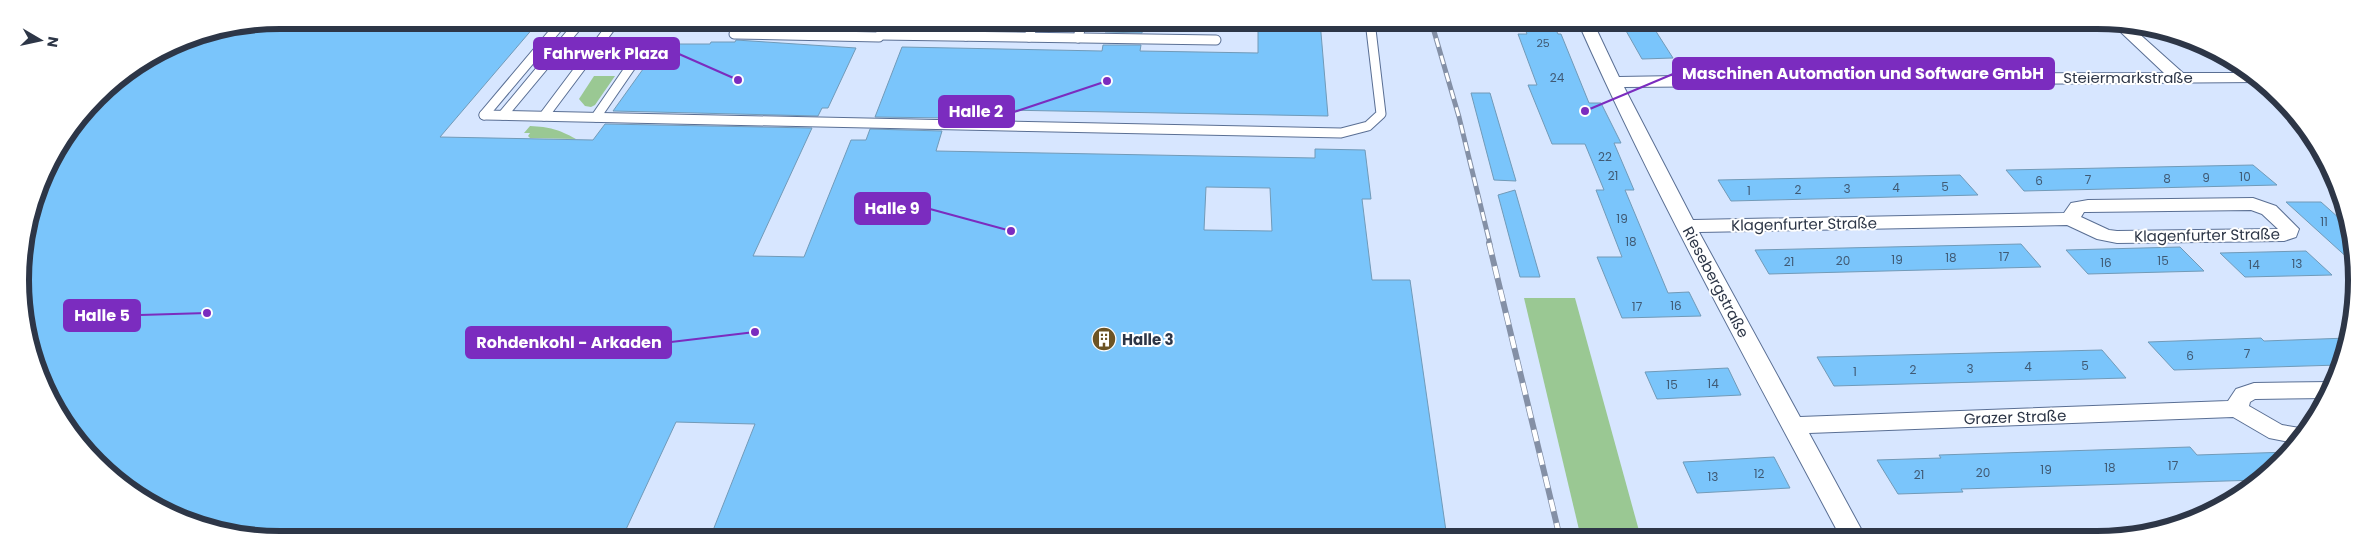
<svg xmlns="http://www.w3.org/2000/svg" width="2377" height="560" font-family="Poppins,sans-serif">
<rect width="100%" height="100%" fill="#d7e6ff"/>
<g fill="#9ac893">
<path d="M677,20L741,21L735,32L713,31L716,27Z"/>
<path d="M594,76H615L595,105L591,107L585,106L579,99Z"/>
<path d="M530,126C550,127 558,129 576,139L530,138L528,136L530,133H524Z"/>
<path d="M1524,298H1575L1641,538H1581Z"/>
</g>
<g fill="#7ac5fb" stroke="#719ab8" fill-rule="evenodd">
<path d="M280,20H540L440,137L593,140L605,124L812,128L753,256L804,257L851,140H866L870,129L942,131L936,151L1315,158V149L1365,150L1371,199H1362L1372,280H1410L1447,538H710L755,424L713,423L676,422L622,538H246L150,505L74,438L34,363L21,263L47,165L107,86L181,40ZM1206,187L1270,188L1272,231L1204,230Z"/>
<path d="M748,21H780L775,29L744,28Z"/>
<path d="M1107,21H1144L1142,33L1105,32Z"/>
<path d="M1258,21H1320L1328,116L949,109L946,118L875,117L902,47L1102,51L1103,45H1141L1140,51L1258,53Z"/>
<path d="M1522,22H1552L1558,34H1561L1589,103H1601L1621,143H1614L1634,190H1625L1668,293L1689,292L1701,316L1622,318L1597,257H1622L1596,190H1604L1585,144H1552L1528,85H1537L1518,34H1527Z"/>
<path d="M1621,22H1650L1673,58L1642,59Z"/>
<path d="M736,40L856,48L828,108H822L818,116L613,111L661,44H710L711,42H735Z"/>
<path d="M1471,93H1490L1516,181L1494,180Z"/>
<path d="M2253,165L2277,185L2024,191L2006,170Z"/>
<path d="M1960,175L1978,195L1731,201L1718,180Z"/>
<path d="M1515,190L1540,277H1520L1498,195Z"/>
<path d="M2286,202H2321L2349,227L2351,261Z"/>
<path d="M2021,244L2041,267L1769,274L1755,250Z"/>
<path d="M2180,247L2204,271L2088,274L2066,250Z"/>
<path d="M2306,251L2332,275L2245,277L2220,253Z"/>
<path d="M2261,338L2264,341L2348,338L2339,365L2174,370L2148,342Z"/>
<path d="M2102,350L2126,378L1834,386L1817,357Z"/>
<path d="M1728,368L1741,395L1657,399L1645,372Z"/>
<path d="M2190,447L2197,455L2289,452L2281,464L2259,480L1961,489L1963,492L1898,494L1877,460L1941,458L1939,455Z"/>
<path d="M1774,457L1790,488L1697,493L1683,462Z"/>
</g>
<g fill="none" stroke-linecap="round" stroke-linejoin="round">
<g stroke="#5a6f94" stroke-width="11">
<g id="service">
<path d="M734,34L879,37"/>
<path d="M880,35L1216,40"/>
<path d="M966,36L971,21"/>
<path d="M1029,37L1034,21"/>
<path d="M1078,38L1082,21"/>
<path d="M484,115L1341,133L1368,126L1381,114L1370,21"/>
<path d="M484,115L564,20"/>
<path d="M503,115L582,20"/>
<path d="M544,116L616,20"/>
<path d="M596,117L640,53"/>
</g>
</g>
<g stroke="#5a6f94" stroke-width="2">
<path id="minor" d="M1578,22H1593L1619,77L1798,74L2164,73L2110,22H2126L2183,73H2248L2258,82L1624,87L1693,220L2064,213L2071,203L2088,200L2253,198L2276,206L2299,229L2296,237L2284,241L2117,243L2097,239L2067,225L1699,232L1800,417L2228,401L2236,389L2254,383L2332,382L2334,383L2328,398L2255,399L2250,402L2249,406L2282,425L2306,429L2295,443L2269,438L2233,417L1809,433L1866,538H1841C1751,368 1656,198 1578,22ZM2251,210L2262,214L2278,229L2117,231L2109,230L2081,217L2084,212H2088Z"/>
</g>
<use href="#service" stroke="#fff" stroke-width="9"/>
<use href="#minor" fill="#fff" fill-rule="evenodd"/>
<g stroke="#8490a6" stroke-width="5">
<path id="rail-far1" d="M1431,21L1459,117L1490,244"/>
</g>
<g stroke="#8490a6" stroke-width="6">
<path id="rail" d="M1489,243L1560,538"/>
</g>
<use href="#rail-far1" stroke="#fff" stroke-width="3" stroke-dasharray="9" stroke-linecap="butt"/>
<use href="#rail" stroke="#fff" stroke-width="4.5" stroke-dasharray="12" stroke-linecap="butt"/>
</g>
<defs>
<g id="building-disc" transform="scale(1.25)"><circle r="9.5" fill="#6d5425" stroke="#fff"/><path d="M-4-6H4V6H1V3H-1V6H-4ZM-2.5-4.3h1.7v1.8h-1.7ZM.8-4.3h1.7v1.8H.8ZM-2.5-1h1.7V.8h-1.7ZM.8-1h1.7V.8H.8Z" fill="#fff"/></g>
</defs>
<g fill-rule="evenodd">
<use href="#building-disc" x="1104" y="339"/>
</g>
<g text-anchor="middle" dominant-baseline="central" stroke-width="4" stroke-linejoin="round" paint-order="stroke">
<g font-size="11" fill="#405a74">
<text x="1543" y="43">25</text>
</g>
<g font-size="12" fill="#405a74">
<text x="1557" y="77">24</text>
<text x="1605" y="156">22</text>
<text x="1613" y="175">21</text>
<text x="2245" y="176">10</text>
<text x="2206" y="177">9</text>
<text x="2167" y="178">8</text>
<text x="2088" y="179">7</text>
<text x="2039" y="180">6</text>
<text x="1945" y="186">5</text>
<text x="1896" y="187">4</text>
<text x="1847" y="188">3</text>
<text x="1798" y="189">2</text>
<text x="1749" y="190">1</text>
<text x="1622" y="218">19</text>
<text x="2324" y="221">11</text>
<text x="1631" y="241">18</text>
<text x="2004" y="256">17</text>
<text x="1951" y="257">18</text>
<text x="1897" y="259">19</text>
<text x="1843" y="260">20</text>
<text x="2163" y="260">15</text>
<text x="1789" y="261">21</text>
<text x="2106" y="262">16</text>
<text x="2297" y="263">13</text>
<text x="2254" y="264">14</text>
<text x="1676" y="305">16</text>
<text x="1637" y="306">17</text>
<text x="2247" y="353">7</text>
<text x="2190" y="355">6</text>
<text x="2085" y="365">5</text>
<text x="2028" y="366">4</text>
<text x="1970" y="368">3</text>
<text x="1913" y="369">2</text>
<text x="1855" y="371">1</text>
<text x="1713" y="383">14</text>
<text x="1672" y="384">15</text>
<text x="2173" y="465">17</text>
<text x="2110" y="467">18</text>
<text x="2046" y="469">19</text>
<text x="1983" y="472">20</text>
<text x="1759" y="473">12</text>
<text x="1919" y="474">21</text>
<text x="1713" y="476">13</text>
</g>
<g font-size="15" fill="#2d3647" stroke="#fff">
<text x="2128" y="77">Steiermarkstraße</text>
<text transform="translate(1804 224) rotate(-1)">Klagenfurter Straße</text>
<text transform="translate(2207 235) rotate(-1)">Klagenfurter Straße</text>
<text transform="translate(1716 282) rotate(62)">Riesebergstraße</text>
<text transform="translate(2015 417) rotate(-2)">Grazer Straße</text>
</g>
<g font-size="15" font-weight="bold" fill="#2d3647" stroke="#fff" text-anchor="start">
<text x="1122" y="339">Halle 3</text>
</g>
</g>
<path d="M0 0H2377V560H0ZM280 29H2097A251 251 0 0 1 2348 280V280A251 251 0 0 1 2097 531H280A251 251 0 0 1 29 280V280A251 251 0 0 1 280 29Z" fill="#fff" fill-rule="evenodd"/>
<path fill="none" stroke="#2d3647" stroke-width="6" d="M280 29H2097A251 251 0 0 1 2348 280V280A251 251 0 0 1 2097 531H280A251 251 0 0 1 29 280V280A251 251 0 0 1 280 29Z"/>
<path fill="none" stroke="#7b2cbf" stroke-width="2" d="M738 80L679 54M1585 111L1673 74M1107 81L1014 112M1011 231L930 209M207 313L140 315M755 332L671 342"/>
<g fill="#7b2cbf" stroke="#fff" stroke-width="2">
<circle cx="738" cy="80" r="5"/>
<circle cx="1585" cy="111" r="5"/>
<circle cx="1107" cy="81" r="5"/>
<circle cx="1011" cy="231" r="5"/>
<circle cx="207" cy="313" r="5"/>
<circle cx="755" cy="332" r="5"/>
</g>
<g fill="#7b2cbf" stroke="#7b2cbf" stroke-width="2">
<rect x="534" y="38" width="145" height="31" rx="5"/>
<rect x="1673" y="58" width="381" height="31" rx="5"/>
<rect x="939" y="96" width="75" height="31" rx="5"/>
<rect x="855" y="193" width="75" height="31" rx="5"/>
<rect x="64" y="300" width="76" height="31" rx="5"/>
<rect x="466" y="327" width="205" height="31" rx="5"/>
</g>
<g font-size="16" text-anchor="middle" font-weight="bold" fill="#fff">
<text x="606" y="59">Fahrwerk Plaza</text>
<text x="1863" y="79">Maschinen Automation und Software GmbH</text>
<text x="976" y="117">Halle 2</text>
<text x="892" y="214">Halle 9</text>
<text x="102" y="321">Halle 5</text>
<text x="569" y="348">Rohdenkohl - Arkaden</text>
</g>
<g transform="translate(40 40) rotate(99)" stroke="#ffffff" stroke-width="4" paint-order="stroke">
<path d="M0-4L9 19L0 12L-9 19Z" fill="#2d3647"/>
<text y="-8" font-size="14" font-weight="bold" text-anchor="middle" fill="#2d3647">N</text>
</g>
</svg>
